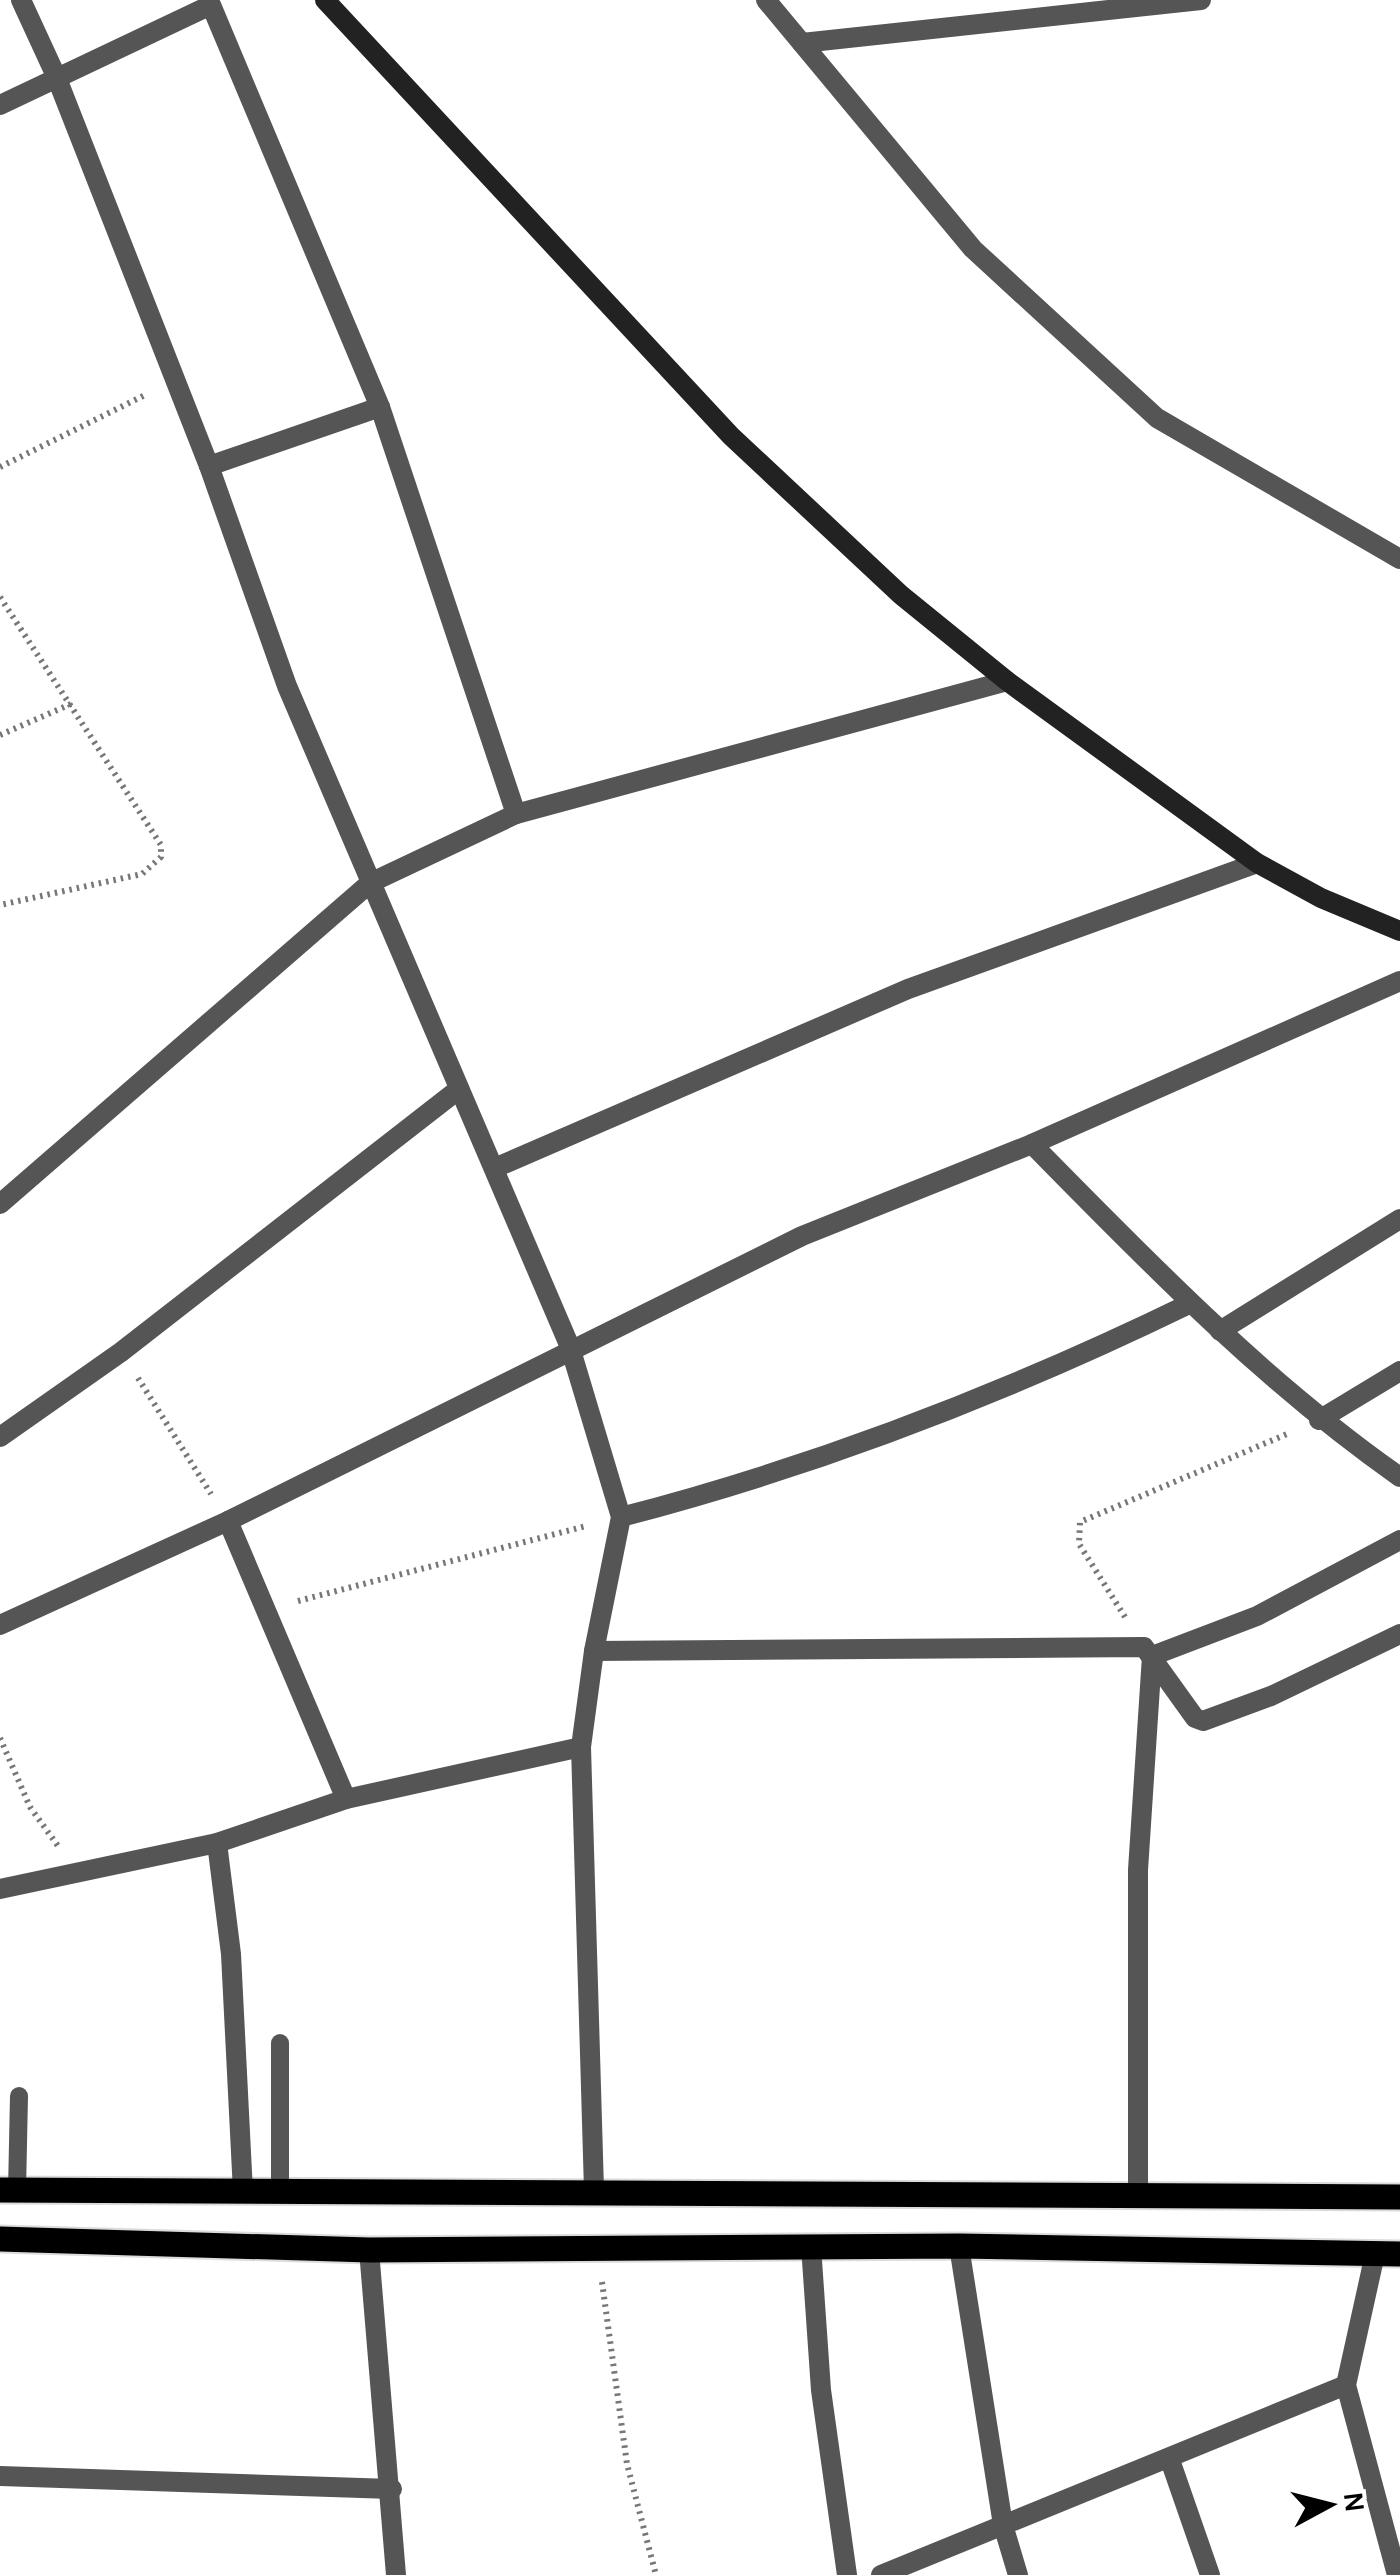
<svg xmlns="http://www.w3.org/2000/svg" width="1400" height="2575" font-family="Karla,sans-serif">
<rect width="100%" height="100%" fill="#fff"/>
<g fill="none" stroke-linecap="round" stroke-linejoin="round">
<g stroke="#dbdbdb" stroke-width="29">
<g id="primary">
<path d="M0,2190L1400,2197"/>
<path d="M0,2239L369,2250L959,2246L1400,2254"/>
</g>
</g>
<g stroke="#777" stroke-width="6" stroke-dasharray="2.5 5" stroke-linecap="butt">
<path d="M0,467L147,394"/>
<path d="M0,597L161,845V857L142,874L0,905"/>
<path d="M0,735L71,704"/>
<path d="M138,1378L211,1494"/>
<path d="M298,1601L586,1526"/>
<path d="M1125,1617L1079,1544L1080,1522L1287,1434"/>
<path d="M0,1738L30,1807L58,1846"/>
<path d="M602,2282L627,2464L656,2575"/>
</g>
<g stroke="#555" stroke-width="18">
<path d="M17,2191L19,2096"/>
<path d="M280,2192V2043"/>
</g>
<g stroke="#555" stroke-width="20">
<path d="M21,0L56,76L209,466L287,686L570,1347L621,1517L594,1651L581,1747L594,2190"/>
<path d="M766,0L973,249L1157,418L1400,559"/>
<path d="M802,43L1201,0"/>
<path d="M0,105L211,5L380,407L516,814"/>
<path d="M209,466L380,407"/>
<path d="M1032,1144C1149,1263 1263,1381 1400,1477"/>
<path d="M497,1167L908,989L1257,863"/>
<path d="M0,1204L370,883L516,814L1007,681"/>
<path d="M1220,1331L1400,1219"/>
<path d="M1319,1420L1400,1371"/>
<path d="M0,1437L121,1352L459,1089"/>
<path d="M621,1517C818,1466 1006,1393 1189,1304"/>
<path d="M228,1521L346,1799"/>
<path d="M0,1625L228,1521L802,1236L1032,1144L1400,981"/>
<path d="M594,1651L1144,1647L1195,1718L1203,1721L1271,1696L1400,1634"/>
<path d="M217,1843L231,1954L243,2192"/>
<path d="M0,1889L217,1843L346,1799L581,1747"/>
<path d="M1138,2194V1870L1152,1656L1257,1616L1400,1540"/>
<path d="M811,2246L821,2390L847,2575"/>
<path d="M959,2246L1003,2525L1018,2575"/>
<path d="M369,2250L396,2575"/>
<path d="M1375,2254L1346,2385L1397,2575"/>
<path d="M1170,2460L1210,2575"/>
<path d="M0,2476L392,2489"/>
<path d="M881,2575L1346,2385"/>
</g>
<path stroke="#222" stroke-width="20" d="M325,0L731,436L901,595L1007,681L1257,863L1321,898L1400,931"/>
<use href="#primary" stroke="#000" stroke-width="25"/>
</g>
<g transform="translate(1330 2505) rotate(83)" stroke="#ffffff" stroke-width="8" paint-order="stroke">
<path d="M0-8L18 38L0 25L-18 38Z" fill="#000000"/>
<text y="-15" font-size="28" font-weight="bold" text-anchor="middle" fill="#000000">N</text>
</g>
</svg>
